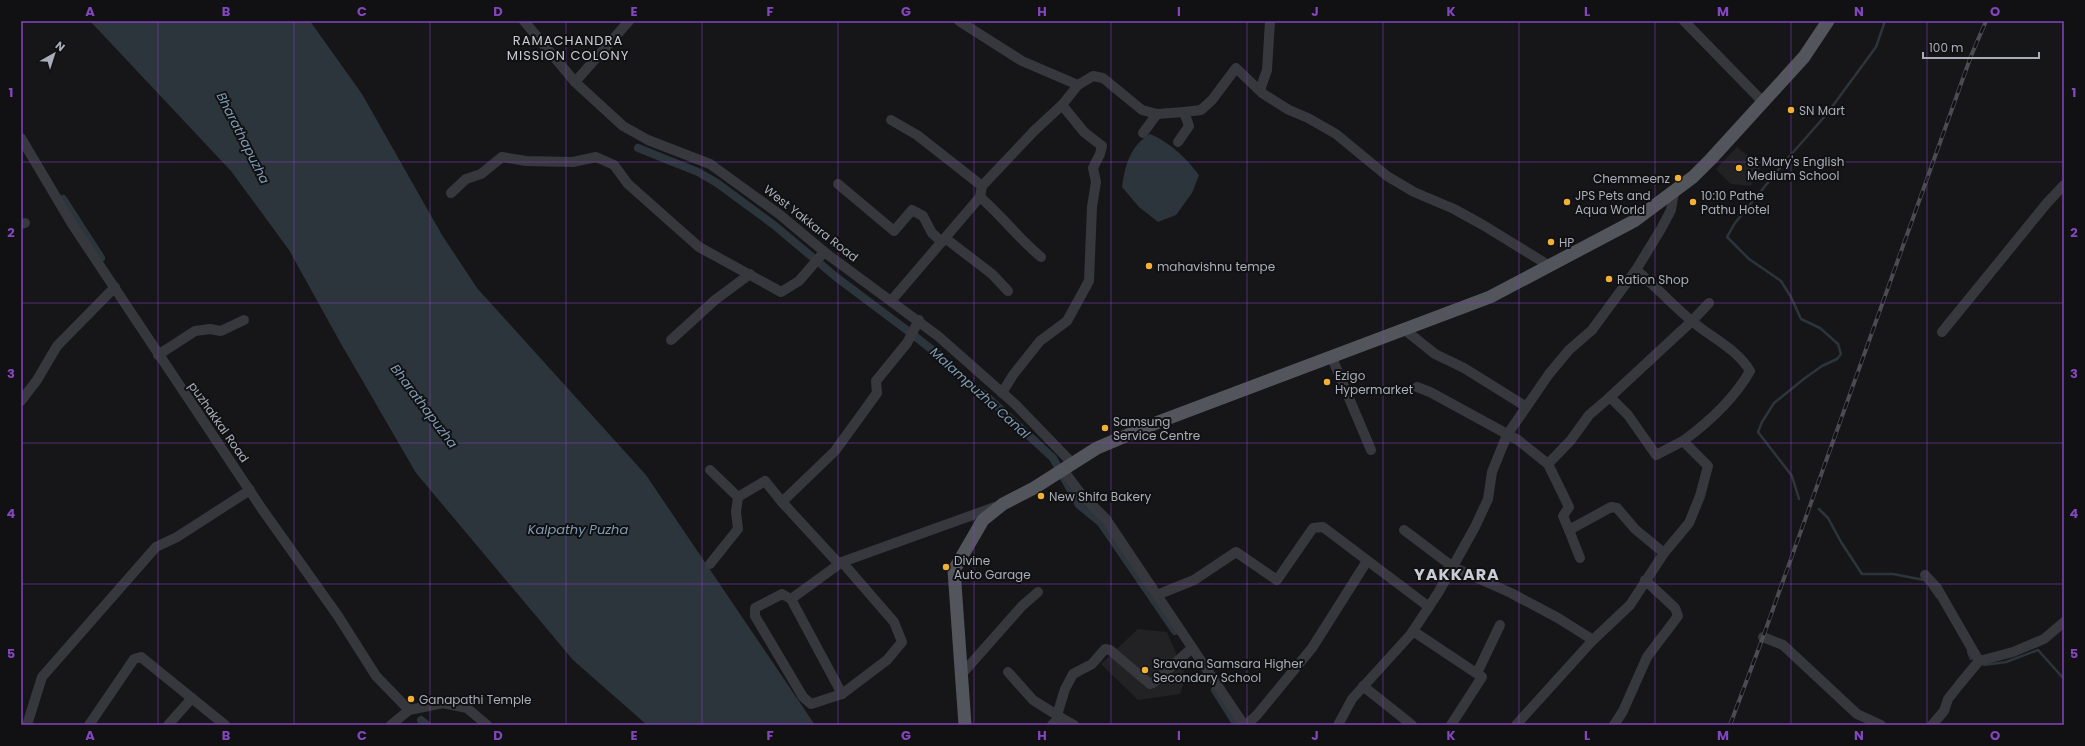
<svg xmlns="http://www.w3.org/2000/svg" width="2085" height="746" font-family="Poppins,sans-serif">
<rect width="100%" height="100%" fill="#161618"/>
<g fill="#222225">
<path d="M1737,147L1761,166L1751,186L1731,184L1716,169Z"/>
<path d="M1138,629L1167,632L1186,677L1180,694L1138,700L1101,664Z"/>
</g>
<g fill="#2c353c">
<path d="M90,21H310L362,94L442,235L477,288L646,475L815,725H647L573,660L416,473L340,342L289,250L231,171Z"/>
<path d="M1150,134C1171,143 1185,157 1199,175L1192,193L1176,215L1158,222L1139,207L1122,187C1125,165 1130,146 1150,134Z"/>
</g>
<g fill="none" stroke-linecap="round" stroke-linejoin="round">
<g stroke="#2c353c" stroke-width="2.5">
<path d="M1799,499L1792,476L1758,432L1762,422L1774,403L1805,378L1822,366L1837,359L1841,354L1838,344L1820,328L1801,319L1791,297L1781,281L1749,259L1727,237L1735,223L1788,158L1826,115L1876,47L1885,21"/>
<path d="M1819,509L1828,518L1841,542L1862,574H1893L1924,580"/>
<path d="M1930,587L1937,597"/>
<path d="M1968,652L1971,659"/>
<path d="M1984,665L2006,662L2038,650L2064,679"/>
</g>
<g stroke="#2c353c" stroke-width="8">
<path d="M638,148L698,172L717,183L774,225L836,277L912,334L940,356L968,384L985,395L1053,458L1079,505L1101,523L1175,631"/>
<path d="M63,199L101,258"/>
<path d="M1215,690L1237,725"/>
<path d="M421,720L427,725"/>
</g>
<g stroke="#37383d" stroke-width="10">
<path d="M524,21L575,82L623,126L648,140L710,164L779,214L827,254L938,336L1015,404L1073,464"/>
<path d="M959,21L1022,61L1078,85L1093,76L1103,78L1142,110L1157,114L1184,112L1201,110L1212,100L1236,68L1262,93L1289,110L1308,118L1336,134L1387,176L1414,192L1454,209L1483,225L1548,265"/>
<path d="M1684,21L1762,101"/>
<path d="M575,82L629,21"/>
<path d="M1260,90L1267,70L1270,21"/>
<path d="M891,120L917,135L982,186"/>
<path d="M1143,133L1157,114"/>
<path d="M21,138L72,224L262,509L338,616L376,676L409,710"/>
<path d="M1178,142L1189,126L1184,112"/>
<path d="M838,184L894,231L912,210L923,216L932,233L942,242"/>
<path d="M451,193L466,179L481,174L502,157L526,161L573,162L596,157L614,165L628,184L699,247L781,292L799,281L824,252"/>
<path d="M980,197C1002,216 1019,239 1041,257"/>
<path d="M21,224L25,223"/>
<path d="M945,238L992,274L1008,291"/>
<path d="M891,301L980,197L982,186L1034,131L1062,105L1078,85"/>
<path d="M1405,330L1435,354L1464,368L1525,406"/>
<path d="M1942,332L2047,203L2064,185"/>
<path d="M671,340L715,300L750,274"/>
<path d="M158,355L195,331L210,329L221,331L244,320"/>
<path d="M1332,358L1371,450"/>
<path d="M1417,387L1430,392L1518,440L1548,464L1569,507L1563,516L1569,530L1611,507L1617,508L1635,529L1664,553"/>
<path d="M1002,393L1013,375L1040,341L1067,321L1089,281L1092,207L1096,182L1093,168L1100,154L1102,146L1084,132L1062,105"/>
<path d="M1610,397L1692,321L1709,303"/>
<path d="M21,401L37,380L57,346L115,287"/>
<path d="M1548,464L1571,440L1589,415L1610,397L1628,415L1656,455L1683,441"/>
<path d="M710,470L738,497"/>
<path d="M1063,470L1081,494L1106,519L1244,725"/>
<path d="M1404,530L1453,567L1511,593L1558,618L1593,640L1630,605L1664,553L1689,523L1700,496L1708,466L1683,441C1709,422 1734,399 1750,371C1737,349 1712,338 1693,322C1673,306 1656,286 1636,270"/>
<path d="M1569,530L1580,558"/>
<path d="M710,564L738,529L736,512L738,497L765,481L782,502"/>
<path d="M839,564L782,502L835,451L877,393L876,381L907,343L919,320"/>
<path d="M1925,575L1937,588L1979,661"/>
<path d="M1157,595L1194,580L1236,552L1277,580L1313,528L1323,527L1429,607"/>
<path d="M791,599L782,594L755,608V616L803,697L811,704L842,694L887,660L902,642L894,622L842,562"/>
<path d="M1413,631L1482,677L1451,725"/>
<path d="M1763,637L1783,645L1857,714L1881,725"/>
<path d="M1008,672L1033,700L1060,717"/>
<path d="M1477,673L1500,625"/>
<path d="M961,675L1022,606L1038,592"/>
<path d="M1363,686L1412,725"/>
<path d="M842,694L791,599L842,562L995,507"/>
<path d="M1057,715L1065,689L1073,674L1092,664L1105,649L1110,650L1150,684L1153,683L1192,648"/>
<path d="M27,725L42,677L156,547L177,537L250,490"/>
<path d="M89,725L134,659L141,657L225,725"/>
<path d="M168,725L192,698"/>
<path d="M391,725L409,710L443,703L467,708L487,725"/>
<path d="M1052,725L1060,717L1074,725"/>
<path d="M1246,725L1257,715L1312,648L1367,561"/>
<path d="M1338,725L1352,699L1411,634L1438,593L1475,527L1488,499L1492,472L1507,435L1549,374L1569,350L1592,330L1636,270L1661,229L1671,210L1674,192"/>
<path d="M1516,725L1593,640"/>
<path d="M1614,725L1623,711L1647,657L1678,616L1675,608L1645,580"/>
<path d="M1932,725L1944,711L1948,699L1959,685L1979,661L2013,652L2044,639L2064,622"/>
</g>
<path stroke="#53555c" stroke-width="13" d="M965,725L954,570L983,520L1003,504L1034,488L1097,448L1161,421L1490,297L1634,221L1693,177L1711,159L1804,57L1828,21"/>
<g stroke="#4a4c52" stroke-width="4">
<path id="rail" d="M1730,725L1763,637L1971,56L1986,21"/>
</g>
<use href="#rail" stroke="#111113" stroke-width="2.5" stroke-dasharray="8" stroke-linecap="butt"/>
</g>
<path fill="none" stroke="#8446be" stroke-width="1" stroke-opacity="0.55" d="M158,21V725M294,21V725M430,21V725M566,21V725M702,21V725M838,21V725M974,21V725M1111,21V725M1247,21V725M1383,21V725M1519,21V725M1655,21V725M1791,21V725M1927,21V725M21,162H2064M21,303H2064M21,443H2064M21,584H2064"/>
<g fill="#f2b134" stroke="#111113" stroke-width="1.5">
<circle cx="1791" cy="110" r="4"/>
<circle cx="1739" cy="168" r="4"/>
<circle cx="1678" cy="178" r="4"/>
<circle cx="1567" cy="202" r="4"/>
<circle cx="1693" cy="202" r="4"/>
<circle cx="1551" cy="242" r="4"/>
<circle cx="1149" cy="266" r="4"/>
<circle cx="1609" cy="279" r="4"/>
<circle cx="1327" cy="382" r="4"/>
<circle cx="1105" cy="428" r="4"/>
<circle cx="1041" cy="496" r="4"/>
<circle cx="946" cy="567" r="4"/>
<circle cx="1145" cy="670" r="4"/>
<circle cx="411" cy="699" r="4"/>
</g>
<g text-anchor="middle" dominant-baseline="central" stroke-width="4" stroke-linejoin="round" paint-order="stroke">
<g font-size="12" fill="#a8adb8" stroke="#111113" text-anchor="start">
<text x="1799" y="110">SN Mart</text>
<text x="1747" y="161">St Mary's English<tspan x="1747" dy="14">Medium School</tspan></text>
<text x="1670" y="178" text-anchor="end">Chemmeenz</text>
<text x="1575" y="195">JPS Pets and<tspan x="1575" dy="14">Aqua World</tspan></text>
<text x="1701" y="195">10:10 Pathe<tspan x="1701" dy="14">Pathu Hotel</tspan></text>
<text x="1559" y="242">HP</text>
<text x="1157" y="266">mahavishnu tempe</text>
<text x="1617" y="279">Ration Shop</text>
<text x="1335" y="375">Ezigo<tspan x="1335" dy="14">Hypermarket</tspan></text>
<text x="1113" y="421">Samsung<tspan x="1113" dy="14">Service Centre</tspan></text>
<text x="1049" y="496">New Shifa Bakery</text>
<text x="954" y="560">Divine<tspan x="954" dy="14">Auto Garage</tspan></text>
<text x="1153" y="663">Sravana Samsara Higher<tspan x="1153" dy="14">Secondary School</tspan></text>
<text x="419" y="699">Ganapathi Temple</text>
</g>
<g font-size="12" fill="#a8adb8" stroke="#111113">
<text transform="translate(811 223) rotate(38)">West Yakkara Road</text>
<text transform="translate(219 422) rotate(55)">puzhakkal Road</text>
</g>
<g font-size="13" letter-spacing="1" fill="#c9ccd4" stroke="#111113">
<text x="568" y="40">RAMACHANDRA<tspan x="568" dy="15">MISSION COLONY</tspan></text>
</g>
<g font-size="13" font-style="italic" fill="#7f9bb3" stroke="#111113">
<text transform="translate(243 138) rotate(63)">Bharathapuzha</text>
<text transform="translate(980 393) rotate(42)">Malampuzha Canal</text>
<text transform="translate(424 406) rotate(53)">Bharathapuzha</text>
<text x="578" y="529">Kalpathy Puzha</text>
</g>
<g font-size="16" font-weight="bold" letter-spacing="1" fill="#c9ccd4" stroke="#111113">
<text x="1457" y="574">YAKKARA</text>
</g>
</g>
<rect width="2085" height="746" fill="none" stroke="#111113" stroke-width="44"/>
<g transform="translate(54 54) rotate(39)" stroke="#111113" stroke-width="3" paint-order="stroke">
<path d="M0-3L7 15L0 10L-7 15Z" fill="#a8adb8"/>
<text y="-6" font-size="11" font-weight="bold" text-anchor="middle" fill="#a8adb8">N</text>
</g>
<path d="M1923 52v6h116v-6" fill="none" stroke="#a8adb8" stroke-width="2"/>
<text x="1929" y="52" font-size="12" fill="#a8adb8" stroke="#111113" stroke-width="3" paint-order="stroke">100 m</text>
<rect x="22" y="22" width="2041" height="702" fill="none" stroke="#8446be" stroke-width="1.5"/>
<g font-size="13" text-anchor="middle" font-weight="bold" fill="#8446be">
<text x="90" y="16">A</text>
<text x="226" y="16">B</text>
<text x="362" y="16">C</text>
<text x="498" y="16">D</text>
<text x="634" y="16">E</text>
<text x="770" y="16">F</text>
<text x="906" y="16">G</text>
<text x="1042" y="16">H</text>
<text x="1179" y="16">I</text>
<text x="1315" y="16">J</text>
<text x="1451" y="16">K</text>
<text x="1587" y="16">L</text>
<text x="1723" y="16">M</text>
<text x="1859" y="16">N</text>
<text x="1995" y="16">O</text>
<text x="11" y="97">1</text>
<text x="2074" y="97">1</text>
<text x="11" y="237">2</text>
<text x="2074" y="237">2</text>
<text x="11" y="378">3</text>
<text x="2074" y="378">3</text>
<text x="11" y="518">4</text>
<text x="2074" y="518">4</text>
<text x="11" y="658">5</text>
<text x="2074" y="658">5</text>
<text x="90" y="740">A</text>
<text x="226" y="740">B</text>
<text x="362" y="740">C</text>
<text x="498" y="740">D</text>
<text x="634" y="740">E</text>
<text x="770" y="740">F</text>
<text x="906" y="740">G</text>
<text x="1042" y="740">H</text>
<text x="1179" y="740">I</text>
<text x="1315" y="740">J</text>
<text x="1451" y="740">K</text>
<text x="1587" y="740">L</text>
<text x="1723" y="740">M</text>
<text x="1859" y="740">N</text>
<text x="1995" y="740">O</text>
</g>
</svg>
